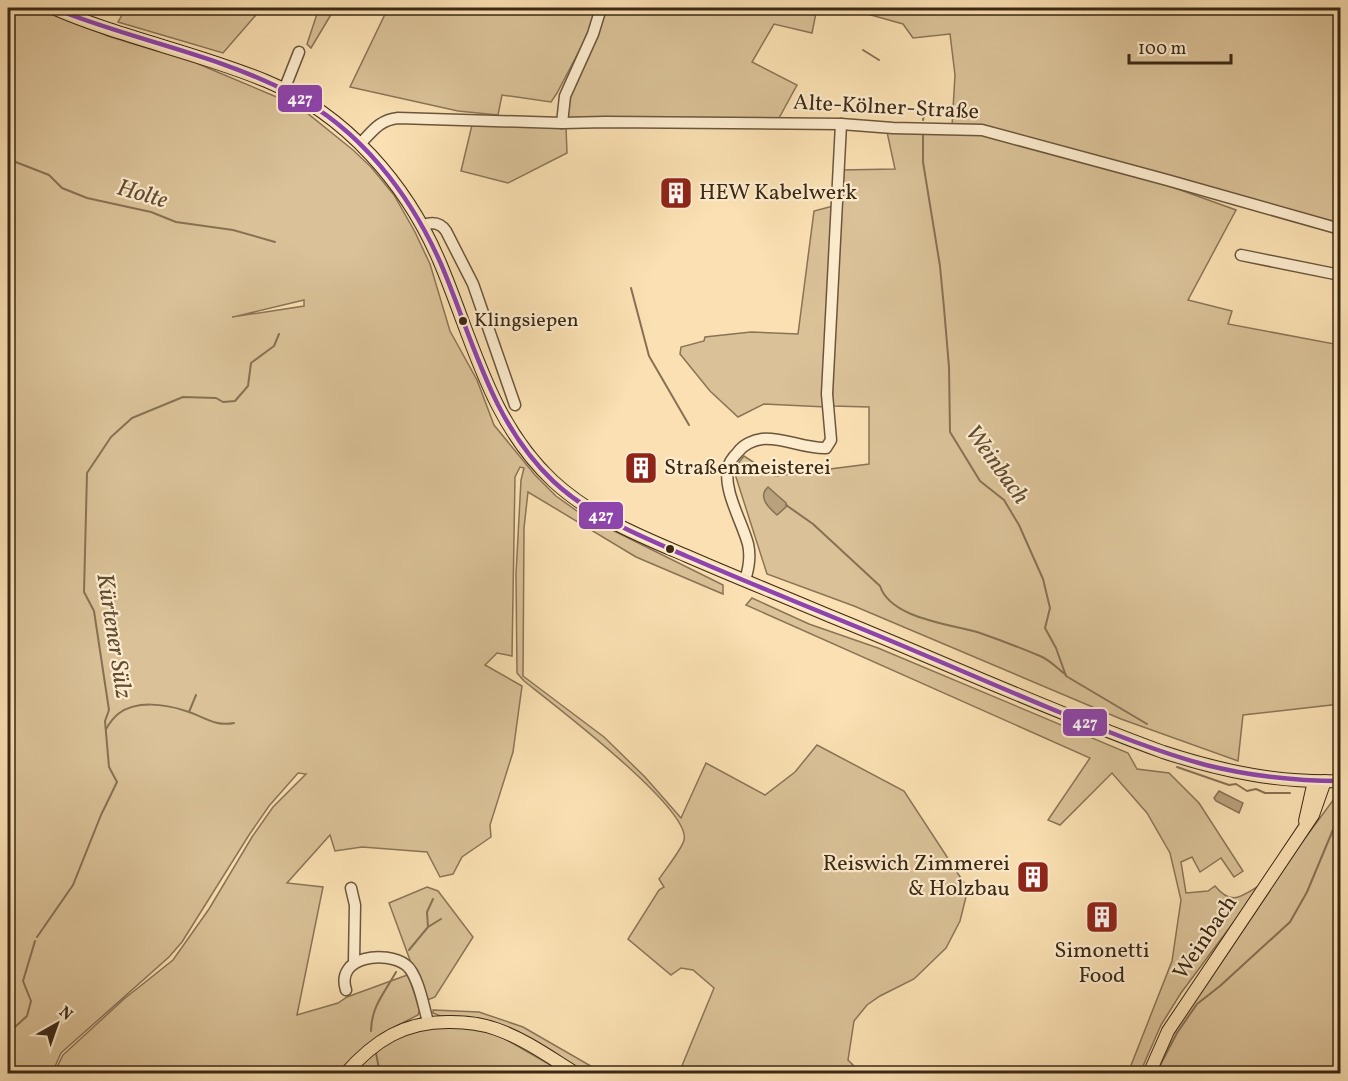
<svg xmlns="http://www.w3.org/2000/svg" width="1348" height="1081" font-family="Vollkorn,serif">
<rect width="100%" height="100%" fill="#fae0b2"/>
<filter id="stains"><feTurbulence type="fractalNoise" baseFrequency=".00333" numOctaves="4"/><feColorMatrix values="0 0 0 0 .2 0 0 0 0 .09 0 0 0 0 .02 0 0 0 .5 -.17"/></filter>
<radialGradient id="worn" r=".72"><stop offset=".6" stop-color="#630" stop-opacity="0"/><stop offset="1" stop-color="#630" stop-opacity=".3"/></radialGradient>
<g fill="#dac197" stroke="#8a7456" stroke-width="1.5" fill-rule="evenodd">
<path d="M8,8H40L108,36L196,63L279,98L307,113L353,150L371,167L394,195L415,232L430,264L450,331L477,380L494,425L535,475L556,496L584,516L723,585V594L636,557L528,492L524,528L523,676L604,737L645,777L681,818L706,763L765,795L795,772L817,745L904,791L968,889L960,921L946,948L914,979L880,996L867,1005L854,1021L848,1060L861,1073H679L714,988L693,970L681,968L671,975L628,939L659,890L664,887L659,879C665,870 682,849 684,840C692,809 549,701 524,681L517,673L516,574L521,480L524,468L520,467L515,477L512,656L497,653L485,665L522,686L513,752L490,825L491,837L462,857L453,874L440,877L427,852L362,847L335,851L330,835L287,883L323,887L297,1015L338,1003L347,997L410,974L421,1006L418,1015L381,1034L353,1058L340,1073H54L63,1055L124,999L173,960L209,909L252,837L273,807L306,774L298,773L269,806L249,835L182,942L169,957L61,1053L52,1073H8ZM304,300V306L232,317H233Z"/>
<path d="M126,8H262L223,53L118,22Z"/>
<path d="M319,8H335L311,48L307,44Z"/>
<path d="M388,8H596L588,34L557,93L551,102L502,95L498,115L458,111L350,87Z"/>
<path d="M604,8H817L812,33L774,24L752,62L797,85L779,118H570L565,115L568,97Z"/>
<path d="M821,8H1340V225L1186,180L984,126H952L955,75L950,34L913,38L903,24L853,10L843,13Z"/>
<path d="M472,125L566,127L567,153L508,183L461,171Z"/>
<path d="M887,132L979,134L1164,184L1236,210L1188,300L1232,311L1228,324L1340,345V704L1243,715L1238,761L1121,719L854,606L767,574L735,474L736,466L744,456L775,476L869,464V407L832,406L840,170L895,169Z"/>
<path d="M833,206L826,407L764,404L738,417L710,391L680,354L681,347L704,341L705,337L751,332L798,334L814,211Z"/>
<path d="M752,598L809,624L878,648L1128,753L1137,769L1169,773L1199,803L1243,871L1234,877L1221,858L1200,872L1192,857L1181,862L1186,893L1208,891L1215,886C1231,905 1239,898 1257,887L1259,888L1181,993L1161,1025L1140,1073H1128L1172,961L1181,900L1170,853L1147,813L1112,773L1060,825L1048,820L1090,758L746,605Z"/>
<path d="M1340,791V1073L1152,1074L1170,1032L1293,854Z"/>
<path d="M427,887L438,891L473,937L435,997L425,1001L389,903Z"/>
<path d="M433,1010L479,1012L523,1027L603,1073H584L527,1039L471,1020L440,1016L433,1013Z"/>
<path d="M440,1023L493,1032L566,1074H348L384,1042Z"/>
</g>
<g fill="#b9a17d" stroke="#877153" stroke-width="1.5">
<path d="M768,487L786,503L787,506L777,515C769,508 757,497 768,487Z"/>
<path d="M1219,791L1243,803L1239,813L1216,801L1214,798Z"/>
</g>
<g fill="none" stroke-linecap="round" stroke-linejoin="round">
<g stroke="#877153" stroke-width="2">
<path d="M808,8L813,10"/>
<path d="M863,50L879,60"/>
<path d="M923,120L926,106"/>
<path d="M923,134V162L940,266L944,308L949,367L950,432L980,481L1004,500L1019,525L1043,579L1050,608L1045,628L1056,648L1066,676L1147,724"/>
<path d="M8,159L49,175L62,188L87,198L151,212L176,222L233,230L275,242"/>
<path d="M631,288L649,356L689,425"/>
<path d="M786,505L813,524L880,586C891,619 951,624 980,633C1000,640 1021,648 1040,656C1050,660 1058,669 1066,675"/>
<path d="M189,712L196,695"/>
<path d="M106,729C109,724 113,718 118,714C136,700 165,704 186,711C203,716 215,727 234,723"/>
<path d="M1177,767L1229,785L1236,784L1247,791L1256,789L1265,793H1290"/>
<path d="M1334,796L1340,795"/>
<path d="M428,927L427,912L433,899"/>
<path d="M37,937L73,885L101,815L117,782L109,767L105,721L109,710L94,611L84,592L87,473L111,437L132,418L183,397L216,398L223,402L235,401L248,386L251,363L274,346L279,334"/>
<path d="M409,950L428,927L441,919"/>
<path d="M8,1028L16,1026L27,1016L31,1001L23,981L35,941"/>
<path d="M371,1031C371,1007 385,992 396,972"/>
<path d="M376,1053L380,1074"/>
<path d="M1157,1071L1177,1033L1197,1004L1220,986L1290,922L1307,892L1340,813"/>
</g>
<g stroke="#6b563c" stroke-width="13">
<g id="minor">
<path d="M284,90L299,52"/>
<path d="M562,123L565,96L593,34L601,8"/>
<path d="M360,144C372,132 379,120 398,118L562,123L605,122L841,124L893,128L982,130L1167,180L1340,229"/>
<path d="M423,225C432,222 440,222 446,231L473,284L515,405"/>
<path d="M1241,255L1340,275"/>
<path d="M745,580C749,568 751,557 748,544C742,522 723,490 728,468C729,462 734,456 738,452C743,445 753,440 762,439C783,437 805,449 826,448L831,440L827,394L841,124"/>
<path d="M351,888L355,905L354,961"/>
<path d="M346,990C335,956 386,950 406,965C418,974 424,1008 428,1022"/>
</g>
</g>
<g stroke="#3b2815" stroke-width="14">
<g id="major">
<path d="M53,8C122,38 196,52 266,81C346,114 408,185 441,265C473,341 490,422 553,481C592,517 640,536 687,556C735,577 783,596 830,616C941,661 1050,711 1163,752C1221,771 1278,783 1340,781"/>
<path d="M1305,821L1314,781"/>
<path d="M345,1074C375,1040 405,1021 451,1022C467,1022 482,1024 496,1029C525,1039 551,1058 577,1074"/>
<path d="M1149,1074L1168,1031L1313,815L1325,781"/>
</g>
</g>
<use href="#minor" stroke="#fcebcd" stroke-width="10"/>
<use href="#major" stroke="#fae0b2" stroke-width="12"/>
<g stroke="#fcebcd" stroke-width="9">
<path id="bus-1" d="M53,8C131,40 217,54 292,94C360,129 410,194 441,264C473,339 491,422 553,481C591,517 643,537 691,558C749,583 808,607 867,631C933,658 998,687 1064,714C1111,733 1158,752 1206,765C1250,776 1295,781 1340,781"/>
</g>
<use href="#bus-1" stroke="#8e44ad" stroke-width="4.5"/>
</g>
<defs>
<g id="building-square" transform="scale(1.725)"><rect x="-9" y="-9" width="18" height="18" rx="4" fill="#8f2418" stroke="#fcebcd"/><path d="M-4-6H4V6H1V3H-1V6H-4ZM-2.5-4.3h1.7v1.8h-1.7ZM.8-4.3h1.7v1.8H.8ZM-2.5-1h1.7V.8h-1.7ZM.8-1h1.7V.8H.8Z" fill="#fff"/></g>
</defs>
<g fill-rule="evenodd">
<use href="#building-square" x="676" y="193"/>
<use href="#building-square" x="641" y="468"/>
<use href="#building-square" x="1033" y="877"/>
<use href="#building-square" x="1102" y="917"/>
</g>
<g fill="#3b2815" stroke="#fcebcd" stroke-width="2">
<circle cx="463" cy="321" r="5"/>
<circle cx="670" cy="549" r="5"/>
</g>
<g text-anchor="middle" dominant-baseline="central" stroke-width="4.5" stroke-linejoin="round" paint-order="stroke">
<g font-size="20" fill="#3b2815" stroke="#fcebcd" text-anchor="start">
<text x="474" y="321">Klingsiepen</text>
</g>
<g font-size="22" fill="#3b2815" stroke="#fcebcd">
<text transform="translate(886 108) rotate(3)">Alte-Kölner-Straße</text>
<text transform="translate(1206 938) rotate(-56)">Weinbach</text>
</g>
<g font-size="22" fill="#3b2815" stroke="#fcebcd" text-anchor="start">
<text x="699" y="193">HEW Kabelwerk</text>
<text x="664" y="468">Straßenmeisterei</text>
<text x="1010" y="864" text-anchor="end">Reiswich Zimmerei<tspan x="1010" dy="25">&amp; Holzbau</tspan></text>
<text x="1102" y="951" text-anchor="middle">Simonetti<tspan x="1102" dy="25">Food</tspan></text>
</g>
<g font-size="24" font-style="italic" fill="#614c34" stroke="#fcebcd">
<text transform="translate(142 195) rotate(16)">Holte</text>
<text transform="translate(996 465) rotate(54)">Weinbach</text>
<text transform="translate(113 636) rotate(81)">Kürtener Sülz</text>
</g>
</g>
<g stroke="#fcebcd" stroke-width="2">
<rect x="277" y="84" width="46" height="29" rx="6" fill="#8e44ad"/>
<rect x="578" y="501" width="46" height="29" rx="6" fill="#8e44ad"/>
<rect x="1062" y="708" width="46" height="29" rx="6" fill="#8e44ad"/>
</g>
<g font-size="16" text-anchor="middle" font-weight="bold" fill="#fff">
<text x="300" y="104">427</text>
<text x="601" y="521">427</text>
<text x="1085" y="728">427</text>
</g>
<rect width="1348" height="1081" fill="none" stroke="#fae0b2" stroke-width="30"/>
<rect x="9" y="9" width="1330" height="1063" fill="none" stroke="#3b2815" stroke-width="3"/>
<rect x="15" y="15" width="1318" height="1051" fill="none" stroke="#3b2815" stroke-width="1.5"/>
<g transform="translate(57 1024) rotate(40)" stroke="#fcebcd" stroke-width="4.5" paint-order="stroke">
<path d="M0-4.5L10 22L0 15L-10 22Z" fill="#3b2815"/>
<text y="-9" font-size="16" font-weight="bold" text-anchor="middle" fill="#3b2815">N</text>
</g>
<path d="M1129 54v9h102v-9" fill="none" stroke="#3b2815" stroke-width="3"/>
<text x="1138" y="54" font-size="18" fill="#3b2815" stroke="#fcebcd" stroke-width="4.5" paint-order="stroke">100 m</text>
<rect width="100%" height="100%" filter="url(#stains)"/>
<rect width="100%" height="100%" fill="url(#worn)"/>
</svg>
